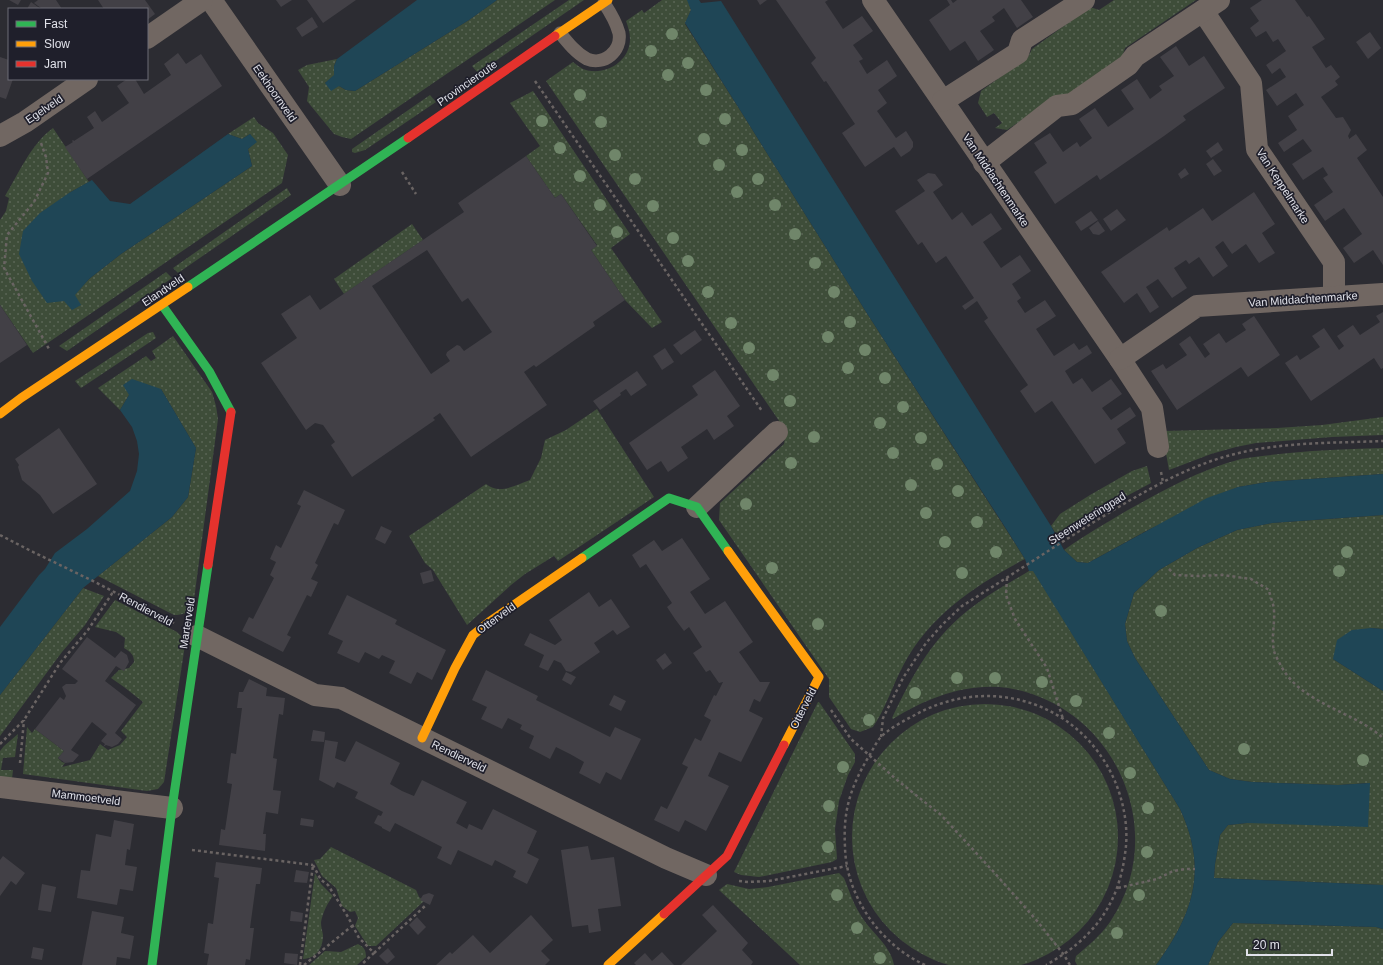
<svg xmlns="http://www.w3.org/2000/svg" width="1383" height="965" font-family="Helvetica,sans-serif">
<defs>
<pattern id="grass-dots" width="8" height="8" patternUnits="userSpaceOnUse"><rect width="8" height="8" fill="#3e4d39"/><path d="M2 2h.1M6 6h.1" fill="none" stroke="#5a6656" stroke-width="1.8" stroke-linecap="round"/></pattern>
</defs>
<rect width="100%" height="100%" fill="#2c2c32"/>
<g fill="url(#grass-dots)">
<path d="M497,0H555L351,139L342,137L334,134L307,101L309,87L298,70L307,65L337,59L334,66L335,75L325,83L339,86L346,90L355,91L469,20Z"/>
<path d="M569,0H584L478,73L472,66Z"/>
<path d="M662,0H688L691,10L685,24L740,110L868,315L1025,559C977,584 930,615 904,664C893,684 886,708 873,727L860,732L851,729L829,697V679L719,520L720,503L784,444L786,431L546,81L573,62C576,64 579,67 583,69C604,77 630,62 630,39C630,32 628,27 626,21L642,10L644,13Z"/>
<path d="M1114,0H1196L1125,48L1122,57L1064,98L1056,97L1007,130L995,128L1002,123L994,113L987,117L978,103L981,91L1028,57L1032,49L1090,7L1099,10Z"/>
<path d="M533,91L630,234L611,248L662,322L652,328L625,300L591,250L597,245L561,194L555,198L526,156L540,146L510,103Z"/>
<path d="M430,95L436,102L365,150L355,153L352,152V149Z"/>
<path d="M254,117L258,123L273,133L288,155L282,183L33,353L0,305V220L6,211L9,198L5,196C19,173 31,144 53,128L89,182L69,193L74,295L89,279L121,254L252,166L248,149L256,142L250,134L242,139L228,134Z"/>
<path d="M287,188L291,195L178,273L173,268Z"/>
<path d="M412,224L423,240L344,294L334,279Z"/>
<path d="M166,272L172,278L67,351L59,346Z"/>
<path d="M153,332L156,338L81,388L75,381L148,333Z"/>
<path d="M173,336L212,392L216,406L218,419L193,607C187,613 183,615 174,615L98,576L172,517L188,497L196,448L161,389L129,395L120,410L98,388L146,356L151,361L156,358L152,351Z"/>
<path d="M597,409L654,497L558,561L554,556L525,574L511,585L467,625L433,570L425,563L409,536L486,484C499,495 516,485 530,480L541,458L545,440L566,430Z"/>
<path d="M1383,417V435L1332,437L1256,443L1236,447L1211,454L1169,470L1162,431L1277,428L1322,425Z"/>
<path d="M1383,448V474L1267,482L1238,487L1146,531L1088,563L1077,562L1064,550C1085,535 1106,523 1128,510C1164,490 1201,469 1241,459C1257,456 1273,455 1289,453C1320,450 1352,449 1383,448Z"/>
<path d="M1147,466L1151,483L1056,534L1051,526L1060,514L1090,495L1132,471Z"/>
<path d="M1383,515V629L1371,628L1333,659L1383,691V885L1214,878L1215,864L1220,835L1228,825L1247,823L1369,783L1338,785L1252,782L1230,779L1209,770L1135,658L1127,641L1125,624L1134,593L1159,570L1197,548L1237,530L1272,523Z"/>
<path d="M1033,570L1180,809C1208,869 1194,913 1156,965H1077L1075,961L1076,956C1088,946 1101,935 1110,922C1171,831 1115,706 1008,688C968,682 926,698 893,719L892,718C914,672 933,636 975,605C992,592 1011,582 1029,571Z"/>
<path d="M83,588L104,596L85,625L62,652L0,736V695Z"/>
<path d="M115,600L177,632L183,638L185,645L164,782L158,789L147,791L23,774L27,727L32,733L35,729L64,751L58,758L62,762L65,763L62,767L90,760L100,744L108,750L120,745L127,737L121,731L143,702L124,687L111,678L119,670L129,668L134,662C134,655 131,652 124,648L125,638L116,632L95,627Z"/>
<path d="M818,702H819L855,754V762L848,775L839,801L835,829L837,859L832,862L759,877L741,875L734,872Z"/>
<circle cx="985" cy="837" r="133"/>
<path d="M18,734L15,757L3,758L1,770H13L12,779H0V751L4,746Z"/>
<path d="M331,847L416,890L419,897L424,901L376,946H368L355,926L358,918L355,911L350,912L342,906L336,888L322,876L314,860L320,859Z"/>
<path d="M315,873L321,884L333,896C327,904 323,912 321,922C321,927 322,930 323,935C323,948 317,958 303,959Z"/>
<path d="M839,873L844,878C849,890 853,903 860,914C870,932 891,945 894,965H800L719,890L727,884L749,889L768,887Z"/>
<path d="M1233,923L1376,927L1383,929V965H1208L1218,942Z"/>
<path d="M358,944C364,947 366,950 366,957L357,965H309L325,951L341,952Z"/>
</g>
<g fill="#1f4656">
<path d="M417,0H497L469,20L355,91L346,90L339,86L331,91L325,83L334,75V66L337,59Z"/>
<path d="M687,0H699L701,3L721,1L1051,526L1064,550L1077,562L1088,563L1207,498L1238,487L1267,482L1383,474V515L1272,523L1237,530L1197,548L1159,570L1134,593L1125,624L1127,641L1135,658L1209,770L1230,779L1252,782L1338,785L1370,783L1368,827L1247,823L1228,825L1220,835L1215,864L1214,878L1383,885V929L1376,927L1233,923L1218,942L1208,965H1156C1194,913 1208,869 1180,809L1033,571H1029L1025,559L1003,524L868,315L740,110L685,23L691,10Z"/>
<path d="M228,134L242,139L250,134L257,142L248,149L252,166L121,254L89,279L75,295L81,305L72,310L64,301L47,303L32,281L19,254L23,231L40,213L69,193L92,180L110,201L130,204Z"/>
<path d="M132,379L161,389L196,448L188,497L172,517L83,588L0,695V627L39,575L45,569L55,553L87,529L130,491L137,471L139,454L137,441L132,427L120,410L129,395L123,385Z"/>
<path d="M1371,628L1383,629V691L1333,659L1337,640L1352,630Z"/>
</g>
<g fill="#424046" fill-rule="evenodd">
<path d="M9,0H21L18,5Z"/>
<path d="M38,0H56L62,9H42L34,3Z"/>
<path d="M98,0H145L155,14L147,20V9H104Z"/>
<path d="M276,0H292L281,7Z"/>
<path d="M307,0H356L323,23Z"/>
<path d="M757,0H767L760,5Z"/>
<path d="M776,0H828L825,2L843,29L862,16L873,31L853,45L863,59L859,61L867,74L887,60L897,76L878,90L887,103L877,111L896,138L906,131L913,142V147L910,151L901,157L894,147L865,167L842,133L855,124L826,81L824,82L811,63L816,58Z"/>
<path d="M947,0H951L953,3L957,0H1021L1033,17L1017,28L1004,8L992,17L995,21L980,31L994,50L978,61L965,41L950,51L929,20L950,5Z"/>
<path d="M1262,0H1295L1307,17L1309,16L1325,39L1312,47L1326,68L1331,65L1340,77L1335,81L1338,85L1321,97L1336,118L1343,117L1351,130L1348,136L1349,138V139L1356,134L1367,150L1357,158L1383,197V265L1373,250L1354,263L1343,248L1362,234L1344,208L1325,221L1314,205L1333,192L1323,178L1328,175L1323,167L1303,180L1292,164L1312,151L1303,139L1284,152L1278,143L1297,130L1288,116L1304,105L1296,93L1277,106L1266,90L1286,77L1280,68L1272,74L1266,65L1286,51L1278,39L1273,42L1266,31L1256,37L1250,28L1259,21L1250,8Z"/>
<path d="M31,2L41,9H27Z"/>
<path d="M312,17L318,27L302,37L296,28Z"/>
<path d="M1370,32L1381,48L1368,59L1356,42Z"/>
<path d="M1176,46L1189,66L1204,56L1225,88L1183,116L1186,120L1164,136L1100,180L1097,175L1055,204L1034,172L1047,163L1034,143L1050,133L1063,152L1077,142L1080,147L1092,138L1079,119L1095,108L1108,127L1134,109L1121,90L1137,79L1150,99L1162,90L1159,86L1174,76L1160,57Z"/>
<path d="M178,53L186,64L201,54L222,86L87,179L65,147L73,142L72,141L73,140L74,141L94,128L87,117L95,111L102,122L129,103L117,86L127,79H135L144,94L171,75L164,64Z"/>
<path d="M0,57L9,60V79H13L6,99L0,97Z"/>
<path d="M1218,142L1223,150L1211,158L1206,151Z"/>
<path d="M526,156L555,198L561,194L597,246L591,250L625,300L593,322L595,326L536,367L534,365L524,372L547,405L471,457L440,413L433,418L435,420L352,477L331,445L335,442L323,425L315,423L306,430L261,363L297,338L281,314L310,295L320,310L464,212L458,203ZM427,250L462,302L468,298L492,332L464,351L460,346L457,345L447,352L446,355L450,361L431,374L372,286Z"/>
<path d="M1213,159L1222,171L1214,176L1206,164Z"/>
<path d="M1185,168L1189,174L1181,179L1178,174Z"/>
<path d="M928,173L935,174L943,185L933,192L952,220L962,212L972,226L991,213L1002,229L983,242L1001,268L1020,255L1031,271L1012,284L1021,298L1017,301L1025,313L1045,300L1056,316L1036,329L1054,356L1074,343L1079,350L1087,345L1092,353L1065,371L1073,384L1082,378L1092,392L1111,379L1122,394L1102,408L1111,420L1130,407L1136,416L1117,429L1126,443L1095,464L1052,401L1035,413L1020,391L1028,385L984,321L988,318L977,301L965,310L962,306L974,298L946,256L936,263L922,242L918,245L895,211L925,191L917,180Z"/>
<path d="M1254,192L1275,224L1262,233L1275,253L1259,263L1246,244L1232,254L1223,241L1215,247L1228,266L1213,277L1199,257L1189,264L1186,260L1174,268L1187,288L1172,298L1158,279L1146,287L1159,307L1150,313L1137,293L1124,303L1101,272L1167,227L1169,231L1203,208L1212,221Z"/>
<path d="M1117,209L1126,220L1111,231L1103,219Z"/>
<path d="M1091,211L1098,220L1081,231L1075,222Z"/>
<path d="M1098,221L1105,231L1099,235L1093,234L1089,228Z"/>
<path d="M0,305L27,345L0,363Z"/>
<path d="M1383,312V368L1381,369L1374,358L1311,401L1285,363L1297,355L1300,360L1320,347L1312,336L1324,328L1339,350L1344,346L1337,336L1353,325L1360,335L1380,322L1376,316Z"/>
<path d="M1254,316L1280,355L1248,377L1241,367L1177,410L1151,371L1163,364L1166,369L1187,355L1179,344L1190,336L1205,358L1210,354L1203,344L1219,333L1226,343L1246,330L1242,324Z"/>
<path d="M695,330L702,340L681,355L673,345Z"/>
<path d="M665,348L674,362L662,370L653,356Z"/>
<path d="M715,370L740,406L727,416L734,426L714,440L707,429L681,447L688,458L668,472L661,461L647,470L629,443L698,395L692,386Z"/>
<path d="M637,371L647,385L631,396L626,389L620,393L621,395L600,410L593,401Z"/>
<path d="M59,428L97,484L53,514L40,495L22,480L18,467L19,465L15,459Z"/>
<path d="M304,490L345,510L338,525L334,523L315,563L318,565L311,579L318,582L311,597L307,595L287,635L291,637L283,652L242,631L249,617L253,619L274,578L270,575L276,562L270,559L276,545L281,548L301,506L297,504Z"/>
<path d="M381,526L392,531L385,544L375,539Z"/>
<path d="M682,538L710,579L690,592L705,614L725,601L753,642L739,652L760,682H770L760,702L754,699L749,711L763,718L741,762L719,752L708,776L729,786L706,831L685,820L679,832L654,820L661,806L667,809L688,767L682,764L695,738L701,741L711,720L704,716L714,695L716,696L723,682L719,683L710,670L706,672L693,653L702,647L689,627L684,631L675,619L667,607L672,603L646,564L640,568L632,555L654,540L662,551Z"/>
<path d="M431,570L434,581L423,584L420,573Z"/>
<path d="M589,592L599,607L611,599L630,627L617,635L613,630L594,643L600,652L571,672L566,671L561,663L554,660L548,671L539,667L544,655L524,645L530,633L555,645L562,640L549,620Z"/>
<path d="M347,595L397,620L395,624L446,650L432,680L417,672L411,684L389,673L395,661L382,655L379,659L365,652L359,663L337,653L343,641L328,634Z"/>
<path d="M87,637L115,658L121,651L127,655L129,662L124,671L116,666L105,681L136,705L115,733L122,739L118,744L112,747L106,745L103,747L105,744L101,741L107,734L92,722L71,750L79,755L73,762L65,763L58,758L64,751L35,729L60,697L64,700L66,696L62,687L66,684H75L78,681L62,669Z"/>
<path d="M665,653L672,663L663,670L656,660Z"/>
<path d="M486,670L538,696L536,700L610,737L615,727L641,739L621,780L606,772L600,784L579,773L584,762L570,754L556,747L550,759L529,748L534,736L520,729L522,725L508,718L502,729L481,719L487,707L472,700Z"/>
<path d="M566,672L576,677L571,685L562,680Z"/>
<path d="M249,679L267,688L266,696L285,698L283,715L279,714L273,758L277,759L273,790L281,791L278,814L266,812L263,834H266L265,851L219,845L221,829L225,830L232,784L227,783L231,753L236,754L242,708H237L239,692H243Z"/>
<path d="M614,695L626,701L621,711L609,705Z"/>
<path d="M313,730L325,732L324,742L311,741Z"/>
<path d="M325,740L338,742L335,758L345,762L356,741L400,763L390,784L402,791L414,796L422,780L467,802L456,823L467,829L469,824L482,830L493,809L537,831L527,853L539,859L527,884L513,877L516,871L495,860L492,866L458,850L451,865L437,858L442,847L395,823L390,832L382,828V827L374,823L378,815L381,816L383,812L355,798L358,792L337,782L334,788L319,780Z"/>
<path d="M301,818L314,820L313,827L300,825Z"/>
<path d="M114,820L134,824L130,850L127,849L125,865L137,867L133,891L120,889L117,905L77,898L81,870L90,871L96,834L111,837Z"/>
<path d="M588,846L591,860L614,857L621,906L598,909L601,931L589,933L588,925L572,927L561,850Z"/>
<path d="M3,856L25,873L16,885L11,881L0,896V860Z"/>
<path d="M216,862L262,868L260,884H256L250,928H254L250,960L246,959L245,965H207L209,954L204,953L208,923L213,924L219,878L214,877Z"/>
<path d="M296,870L309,872L307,883L294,882Z"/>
<path d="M42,884L56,887L51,912L38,910Z"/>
<path d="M429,893L434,895L430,905L420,900L423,895Z"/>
<path d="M713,905L748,943L742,950L753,962L751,965H681L717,931L702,915Z"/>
<path d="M92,911L124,917L121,933L134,936L130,959L117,957L116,965H82Z"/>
<path d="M291,911L303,913L302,922L290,921Z"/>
<path d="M531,915L553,940L541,951L550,960L545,965H436L450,952L452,954L473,935L490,953Z"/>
<path d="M417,917L426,927L418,935L409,925Z"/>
<path d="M33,947L44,949L42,960L31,958Z"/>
<path d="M388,948L395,957L387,964L379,956Z"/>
<path d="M662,952L674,965H636L634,963L645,953L652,961Z"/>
<path d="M285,953L298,954L297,965L284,963Z"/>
</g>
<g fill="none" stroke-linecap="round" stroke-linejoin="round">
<g stroke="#6a6463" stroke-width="2.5" stroke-dasharray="3 3" stroke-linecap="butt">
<path d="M535,81L762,411"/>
<path d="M41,143L46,157L48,173L34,202L7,235L4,268L49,349"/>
<path d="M402,172L416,194"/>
<path d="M1161,472L1163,482"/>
<path d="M0,535L31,551L93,581L174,623"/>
<path d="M1169,569L1175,575L1199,576L1223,575L1251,579L1269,590C1270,597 1274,604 1274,611C1275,624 1271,637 1274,651C1275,655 1278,660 1280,664C1300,704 1352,710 1383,738"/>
<path d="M1007,578L1006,595L1015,619L1047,668L1063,719"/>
<path d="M831,710L851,739L897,780L941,815L992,870L1038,922L1064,955L1070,965"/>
<path d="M881,737L883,718L903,678L926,643L943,624L962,606C1007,578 1052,548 1097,520C1142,493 1187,465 1239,453C1284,442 1336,443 1383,441"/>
<path d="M0,744L24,720L60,663L88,630L113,592"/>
<path d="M20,763L24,720"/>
<path d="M192,850L313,865"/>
<path d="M313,865L321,880L328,885L348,917L359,938L374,953L361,965"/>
<path d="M739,881L748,882L769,881L847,866"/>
<path d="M1118,888L1157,879L1173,871L1186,869H1195"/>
<path d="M374,953L425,906"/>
<path d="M300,965L313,865"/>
<path d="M304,965L352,926"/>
<path d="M925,965C881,945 846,897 845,847C843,811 850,788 869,756C873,750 876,742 881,737C887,730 905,720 913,716C987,674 1078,700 1114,779C1124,802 1129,829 1125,854C1118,907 1092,939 1046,965"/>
</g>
<path stroke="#716762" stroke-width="13" d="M560,33C568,43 576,53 587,59C604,66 622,51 619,33C616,22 610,12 604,3"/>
<g stroke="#716762" stroke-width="22">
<path d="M211,0L340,185"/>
<path d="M873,0L1120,359L1152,408L1158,447"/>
<path d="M1203,11L1251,83L1257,149L1334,262V297"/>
<path d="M147,38L202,0"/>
<path d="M943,101L1018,53L1022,40L1084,0"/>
<path d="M0,136L25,122L87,79"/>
<path d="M984,163L1057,106L1072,104L1128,65L1135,56L1219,0"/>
<path d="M1120,359L1197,306L1383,294"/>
<path d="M697,507L777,432"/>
<path d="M197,636L315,695L341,698L666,858L706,875"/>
<path d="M0,787L172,808"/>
</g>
<g stroke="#30b455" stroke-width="9">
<path d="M188,287L408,138"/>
<path d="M162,305L209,371L231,412"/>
<path d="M582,558L669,498L697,507L728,551"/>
<path d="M152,965L172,808L208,565"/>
</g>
<g stroke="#ff9f0a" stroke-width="9">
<path d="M555,36L608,0"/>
<path d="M0,414L21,398L188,287"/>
<path d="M728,551L819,677L784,745"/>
<path d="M422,738L455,668L473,635L489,622L582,558"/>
<path d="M608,965L664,914"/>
</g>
<g stroke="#e5322d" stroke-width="9">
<path d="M408,138L555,36"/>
<path d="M208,565L231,412"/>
<path d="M664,914L727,856L784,745"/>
</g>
</g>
<g fill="#70866a">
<circle cx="672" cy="34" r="6"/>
<circle cx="651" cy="51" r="6"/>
<circle cx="688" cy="63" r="6"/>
<circle cx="668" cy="75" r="6"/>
<circle cx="706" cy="90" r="6"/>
<circle cx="580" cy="95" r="6"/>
<circle cx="725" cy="119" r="6"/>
<circle cx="542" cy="121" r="6"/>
<circle cx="601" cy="122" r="6"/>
<circle cx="704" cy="139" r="6"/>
<circle cx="560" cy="148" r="6"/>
<circle cx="742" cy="150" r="6"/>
<circle cx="615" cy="155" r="6"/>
<circle cx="719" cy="165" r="6"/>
<circle cx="580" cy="176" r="6"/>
<circle cx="635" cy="179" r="6"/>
<circle cx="758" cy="179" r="6"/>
<circle cx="737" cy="192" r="6"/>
<circle cx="600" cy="205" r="6"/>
<circle cx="775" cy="205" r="6"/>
<circle cx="653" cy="206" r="6"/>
<circle cx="617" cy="232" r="6"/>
<circle cx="795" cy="234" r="6"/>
<circle cx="673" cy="238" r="6"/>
<circle cx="688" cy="261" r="6"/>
<circle cx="815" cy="263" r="6"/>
<circle cx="708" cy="292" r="6"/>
<circle cx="834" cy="292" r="6"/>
<circle cx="850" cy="322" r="6"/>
<circle cx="731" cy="323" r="6"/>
<circle cx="828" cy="337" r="6"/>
<circle cx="749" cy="348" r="6"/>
<circle cx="865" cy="350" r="6"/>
<circle cx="848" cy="368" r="6"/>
<circle cx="773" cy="375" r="6"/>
<circle cx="885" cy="378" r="6"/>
<circle cx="790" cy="401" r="6"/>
<circle cx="903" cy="407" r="6"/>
<circle cx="880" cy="423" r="6"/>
<circle cx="814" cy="437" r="6"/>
<circle cx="921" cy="438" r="6"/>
<circle cx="893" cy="453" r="6"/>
<circle cx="791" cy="463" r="6"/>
<circle cx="937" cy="464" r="6"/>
<circle cx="911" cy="485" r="6"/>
<circle cx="958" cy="491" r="6"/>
<circle cx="746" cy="504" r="6"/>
<circle cx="926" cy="513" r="6"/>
<circle cx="977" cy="522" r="6"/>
<circle cx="945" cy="542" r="6"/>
<circle cx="996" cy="552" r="6"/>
<circle cx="1347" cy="552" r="6"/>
<circle cx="772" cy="568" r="6"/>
<circle cx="1339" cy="571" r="6"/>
<circle cx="962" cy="573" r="6"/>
<circle cx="1161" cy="611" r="6"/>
<circle cx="818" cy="624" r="6"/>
<circle cx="957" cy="678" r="6"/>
<circle cx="995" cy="678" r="6"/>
<circle cx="1042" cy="682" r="6"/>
<circle cx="915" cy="693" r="6"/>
<circle cx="1076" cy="701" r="6"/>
<circle cx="869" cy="720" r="6"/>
<circle cx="1109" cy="733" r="6"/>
<circle cx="1244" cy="749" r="6"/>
<circle cx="1363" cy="760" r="6"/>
<circle cx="843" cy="767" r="6"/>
<circle cx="1130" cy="773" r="6"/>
<circle cx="829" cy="806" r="6"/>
<circle cx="1148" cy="808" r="6"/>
<circle cx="828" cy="847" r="6"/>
<circle cx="1147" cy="852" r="6"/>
<circle cx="837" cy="895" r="6"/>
<circle cx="1139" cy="895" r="6"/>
<circle cx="857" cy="928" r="6"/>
<circle cx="1117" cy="933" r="6"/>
<circle cx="880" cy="958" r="6"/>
</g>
<g text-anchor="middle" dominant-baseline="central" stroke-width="3.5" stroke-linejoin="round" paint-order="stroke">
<g font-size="11" fill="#e1e2ea" stroke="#1f1f2b">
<text transform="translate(467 83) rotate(-35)">Provincieroute</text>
<text transform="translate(275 93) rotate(55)">Eekhoornveld</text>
<text transform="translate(44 109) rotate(-34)">Egelveld</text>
<text transform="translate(996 180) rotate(56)">Van Middachtenmarke</text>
<text transform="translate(1283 186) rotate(57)">Van Keppelmarke</text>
<text transform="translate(163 290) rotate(-34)">Elandveld</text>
<text transform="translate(1303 299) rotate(-4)">Van Middachtenmarke</text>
<text transform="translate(1087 518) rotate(-32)">Steenweteringpad</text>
<text transform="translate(146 609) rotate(28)">Rendierveld</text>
<text transform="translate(496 618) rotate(-36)">Otterveld</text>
<text transform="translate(187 623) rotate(-81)">Marterveld</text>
<text transform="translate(803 708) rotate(-63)">Otterveld</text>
<text transform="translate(459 756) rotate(26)">Rendierveld</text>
<text transform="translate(86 797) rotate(7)">Mammoetveld</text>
</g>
</g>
<rect x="8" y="8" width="140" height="72" fill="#1f1f2b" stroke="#6d6d77"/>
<rect x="16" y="21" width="20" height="6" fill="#30b455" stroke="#6d6d77"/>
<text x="44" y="28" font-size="12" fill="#e1e2ea">Fast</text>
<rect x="16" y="41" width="20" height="6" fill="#ff9f0a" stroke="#6d6d77"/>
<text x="44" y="48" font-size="12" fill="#e1e2ea">Slow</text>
<rect x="16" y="61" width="20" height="6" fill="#e5322d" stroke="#6d6d77"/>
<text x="44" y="68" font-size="12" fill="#e1e2ea">Jam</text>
<path d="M1247 949v6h85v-6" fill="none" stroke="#e1e2ea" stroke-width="2"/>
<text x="1253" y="949" font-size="12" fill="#e1e2ea" stroke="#1f1f2b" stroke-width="3" paint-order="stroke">20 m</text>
</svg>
